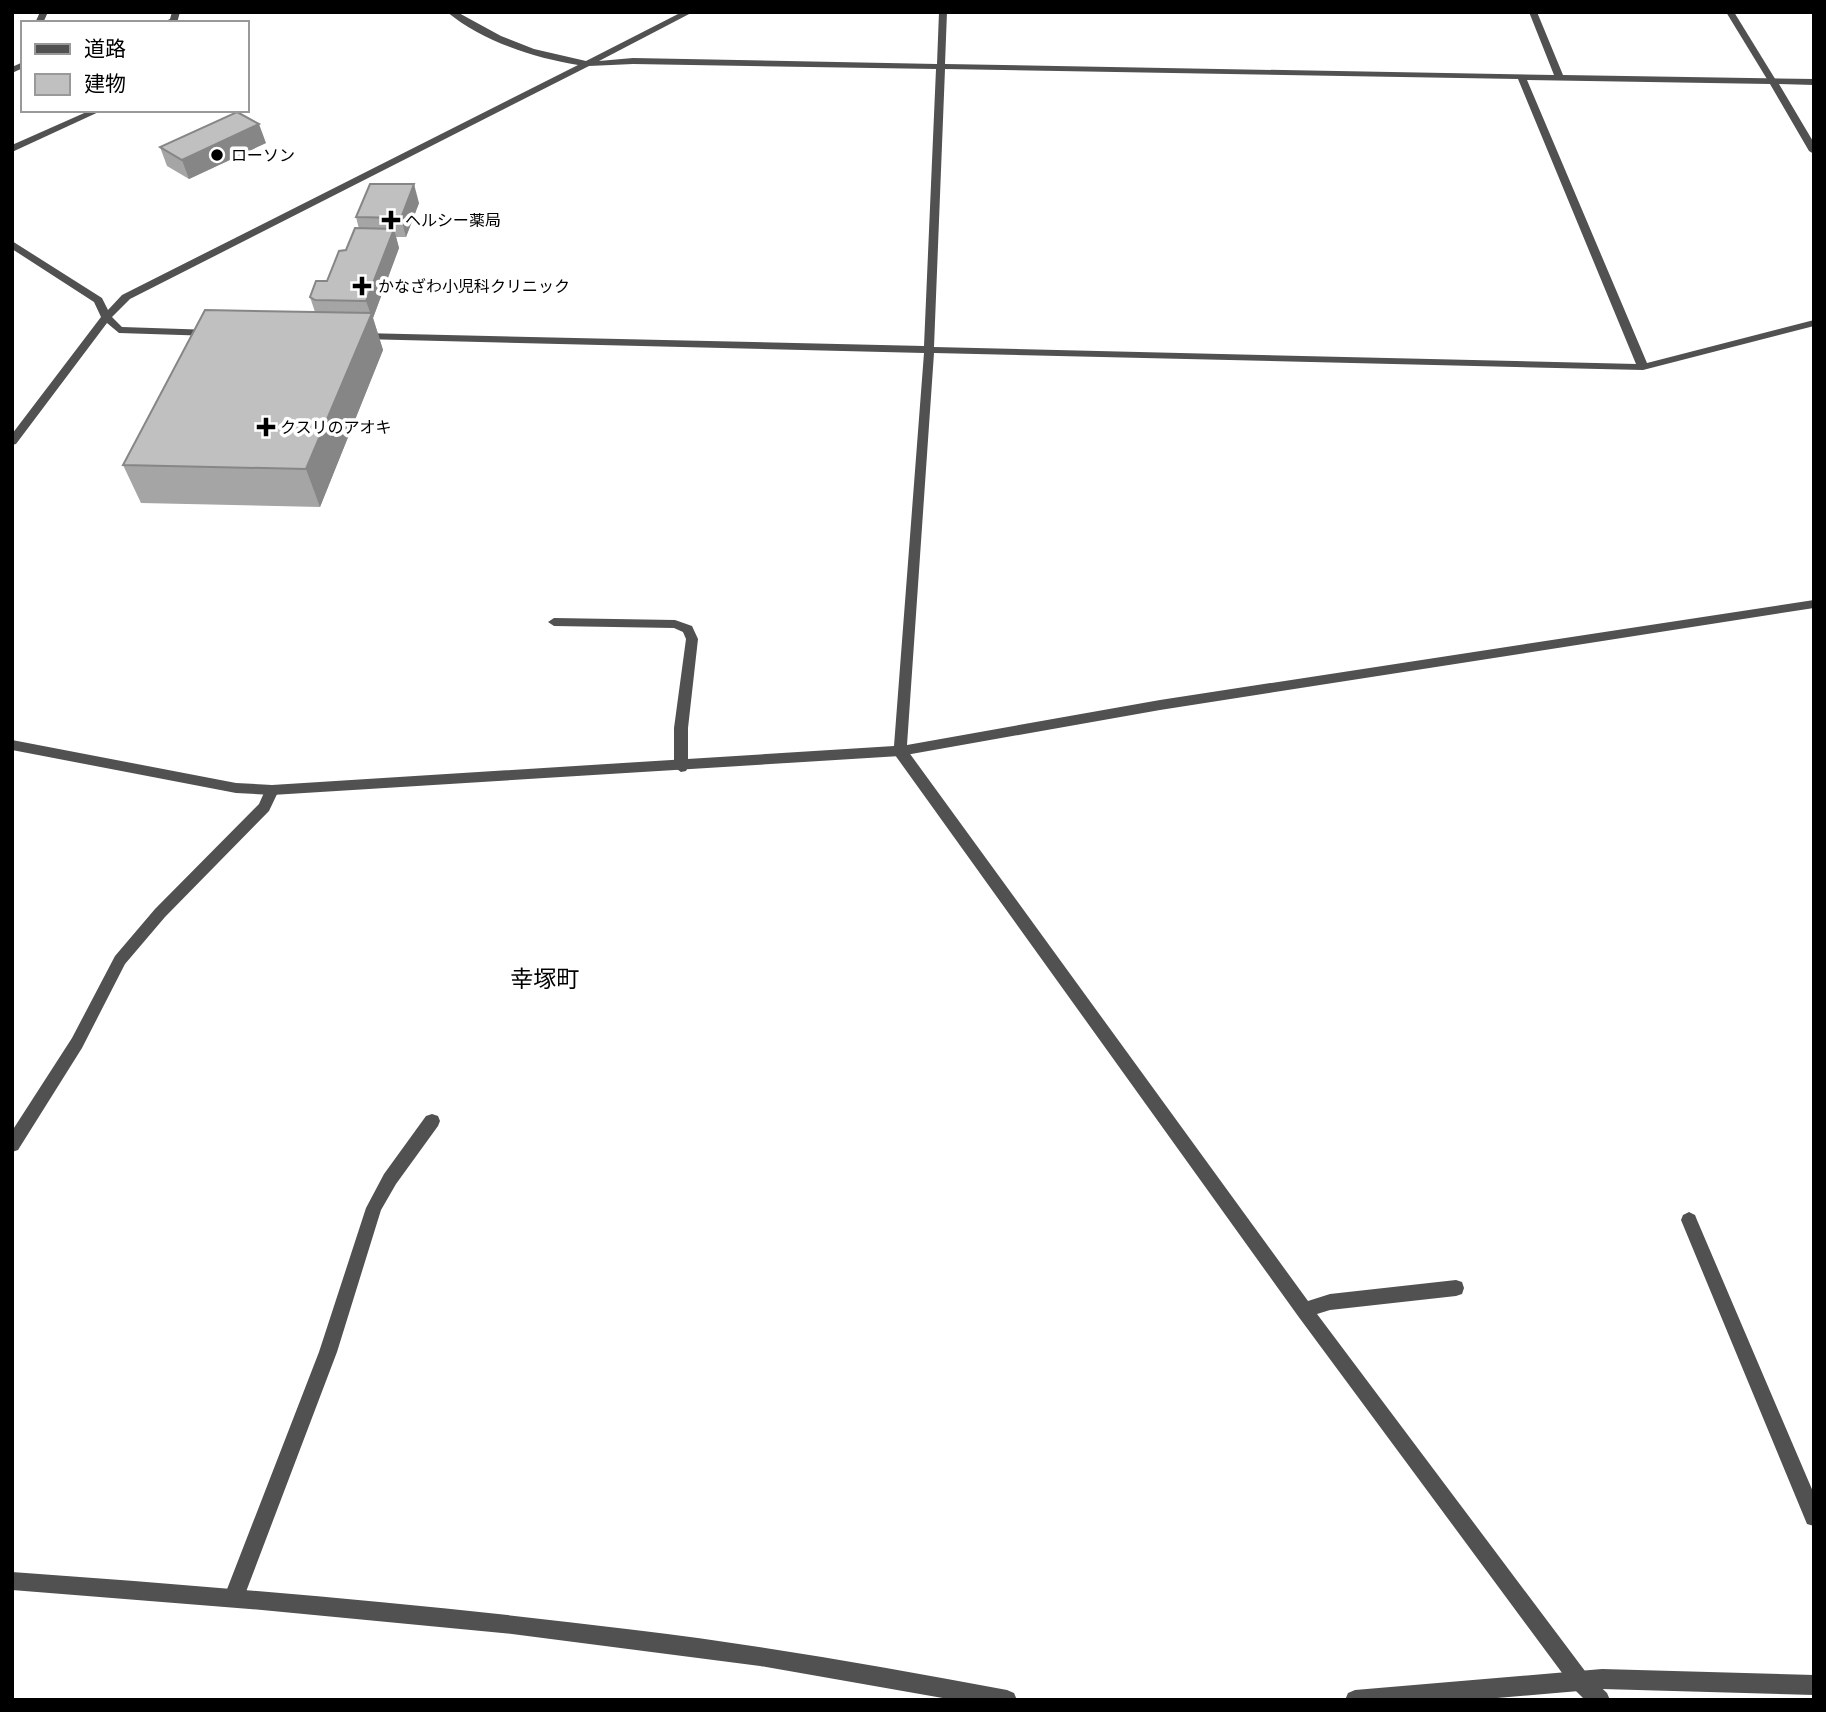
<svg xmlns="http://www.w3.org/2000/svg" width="1826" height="1712" font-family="'PT Sans Narrow','Noto Sans JP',sans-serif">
<rect width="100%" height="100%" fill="#fff"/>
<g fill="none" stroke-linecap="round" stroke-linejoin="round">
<g fill="#515151" fill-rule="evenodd">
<path d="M1726,12H1734L1777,82L1776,84H1770Z"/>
<path d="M554,618L675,620L692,626L698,639L688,728V767L686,771L681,772L674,767V728L686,639L683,632L674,628L554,626L548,622Z"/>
<path d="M900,746L905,747L1308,1301L1330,1294L1456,1280L1462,1282L1464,1288L1462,1294L1456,1296L1330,1310L1317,1314L1588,1675L1607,1693L1610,1700H1585L1574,1689L1298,1316L895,755L893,751L895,747Z"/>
<path d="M272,785L279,790L269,811L165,917L125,964L82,1048L18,1150L12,1152V1131L72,1038L115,956L155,909L259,804L267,786Z"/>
<path d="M432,1114L438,1116L440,1121L438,1126L396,1184L381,1210L337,1352L244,1597L241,1604L234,1607L227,1604L224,1597L319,1352L366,1208L384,1174L426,1116Z"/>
<path d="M1689,1212L1695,1215L1697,1220L1814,1494V1526L1807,1524L1681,1220L1683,1215Z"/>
</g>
<g fill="#515151" fill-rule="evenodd">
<path d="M40,12H48L43,23H35Z"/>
<path d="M172,12H180L177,23H161L170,19Z"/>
<path d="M447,12H457L501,36L534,49L586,61L682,12H693L599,61L633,58L937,64L939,12H947L945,64L1554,75L1529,12H1537L1563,75L1814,79V85L1779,84L1814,143V154L1809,151L1770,84L1527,80L1647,363L1814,320V326L1643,370L934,353L907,745L1160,700L1814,600V608L1160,710L900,756L272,795L236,793L12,750V740L236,783L272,785L894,746L924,353L362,339L357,336L362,333L924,346L936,69L633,64L589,66L130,299L112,317L122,327L212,330L217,333L212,336L119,333L107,323L16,444L12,445V434L101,317L94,302L12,249V241L102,298L108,310L122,295L578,65C534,58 482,41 447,12ZM945,69L1518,79L1636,364L934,347Z"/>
<path d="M23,62V68L12,73V67Z"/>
<path d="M91,110H103L12,152V145Z"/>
<path d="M12,1572C220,1587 428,1604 635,1630C760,1645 884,1667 1007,1690L1014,1693L1017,1700H954L760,1666L512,1634L262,1610L12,1590Z"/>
<path d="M1602,1669L1814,1675V1695L1602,1689L1474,1700H1345L1348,1693L1355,1690Z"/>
</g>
</g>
<g fill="#a5a5a5">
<path d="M266,143L189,179L167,166L160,147Z"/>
<path d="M419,203L406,237H396L399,248L373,318L383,350L320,507L141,503L123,465L315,312L310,297L327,281L359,229L356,217Z"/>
</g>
<g fill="#868686">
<path d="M259,124L266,143L189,179L182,160Z"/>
<path d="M414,184L419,203L406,237L401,218Z"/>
<path d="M394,229L399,248L373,318L383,350L320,507L306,469L371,315L366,301Z"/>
</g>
<g fill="#c0c0c0" stroke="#868686" stroke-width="2">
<path d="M237,112L259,124L182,160L160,147Z"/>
<path d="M370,184H414L401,218L356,217Z"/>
<path d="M355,228L394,229L366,301L315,300L310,297L316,281H327L339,251L346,250Z"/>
<path d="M205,310L372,313L306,469L123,465Z"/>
</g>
<g fill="#000" stroke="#fff" stroke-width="2.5">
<circle cx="217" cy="155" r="7"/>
<path d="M387.5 209.5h7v7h7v7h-7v7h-7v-7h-7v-7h7z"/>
<path d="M358.5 275.5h7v7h7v7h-7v7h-7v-7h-7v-7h7z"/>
<path d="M262.5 416.5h7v7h7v7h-7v7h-7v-7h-7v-7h7z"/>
</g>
<g text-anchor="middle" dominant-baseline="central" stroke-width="7" stroke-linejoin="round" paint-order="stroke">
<g font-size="16" fill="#000" stroke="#fff" text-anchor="start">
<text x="231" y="155">ローソン</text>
<text x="405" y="220">ヘルシー薬局</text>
<text x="378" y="286">かなざわ小児科クリニック</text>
<text x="280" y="427">クスリのアオキ</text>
</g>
<g font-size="23" fill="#000" stroke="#fff">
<text x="545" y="978">幸塚町</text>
</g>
</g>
<rect width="1826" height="1712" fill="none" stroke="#000000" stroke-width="28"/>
<rect x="21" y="21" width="228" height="91" fill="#ffffff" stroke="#999999" stroke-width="2"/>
<rect x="35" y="44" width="35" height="10" fill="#515151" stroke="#999999" stroke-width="2"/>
<text x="84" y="56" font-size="21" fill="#000000">道路</text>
<rect x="35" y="74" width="35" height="21" fill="#c0c0c0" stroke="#999999" stroke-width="2"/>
<text x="84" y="91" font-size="21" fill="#000000">建物</text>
</svg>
